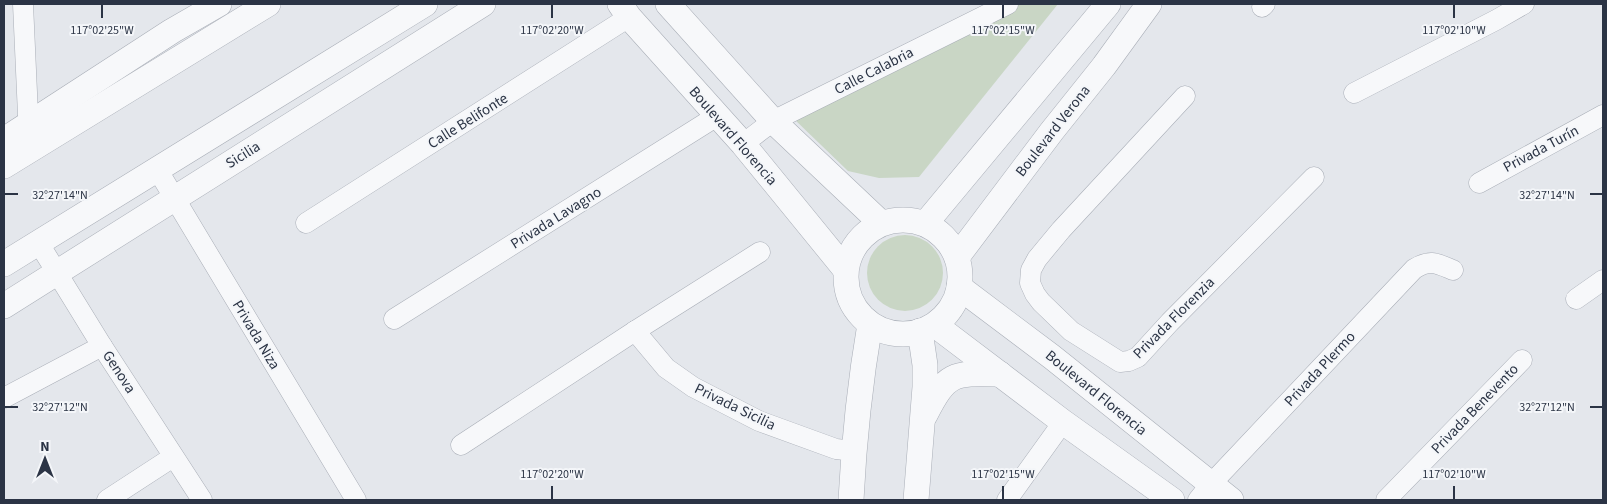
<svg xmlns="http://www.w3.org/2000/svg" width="1607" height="504" font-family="'Source Sans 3',sans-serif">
<rect width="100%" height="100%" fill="#e4e7ec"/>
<g fill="#c9d6c5">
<path d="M1014,4H1058L919,177L879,178L848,171L793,118Z"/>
<circle cx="905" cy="273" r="38"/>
</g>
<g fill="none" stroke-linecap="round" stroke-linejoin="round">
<g stroke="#a9aeb7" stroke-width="21">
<g id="minor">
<path d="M23,4L29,137"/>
<path d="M1262,7L1265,4"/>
<path d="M1354,93L1496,20L1524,4"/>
<path d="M1185,96L1061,230L1037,259L1031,270L1030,283L1035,294L1041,302L1071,331L1120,362L1129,361L1138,357L1170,322L1314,177"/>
<path d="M743,144L773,121L1008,4"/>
<path d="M157,169L356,500"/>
<path d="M1479,183L1603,115"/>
<path d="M306,223L629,17"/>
<path d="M38,242L102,346L202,500"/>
<path d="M1576,299L1603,280"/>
<path d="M394,319L717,116"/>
<path d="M635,331L666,368L693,387L759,421L836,449L854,451"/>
<path d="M4,398L102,346"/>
<path d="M461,445L635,331L760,252"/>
<path d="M107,500L173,457"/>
<path d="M1007,500L1063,422"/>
<path d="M1198,500L1210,485L1414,269C1430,259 1436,263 1453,270"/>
<path d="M1386,500L1522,360"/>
</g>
</g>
<g stroke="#a9aeb7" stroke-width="26">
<g id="tertiary">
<path d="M620,4L629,17L743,144L845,269"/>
<path d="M668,4L773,121L881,223"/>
<path d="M4,140L172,31L219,4"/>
<path d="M4,166L268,4"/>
<circle cx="903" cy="277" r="57"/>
<path d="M925,224L1108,4"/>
<path d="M957,257L1052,131L1104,66L1149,4"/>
<path d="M4,264L425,4"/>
<path d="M959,287L1052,357L1231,500"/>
<path d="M4,306L483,4"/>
<path d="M935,325L1063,422L1172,500"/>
<path d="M925,415C947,372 953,373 1000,374"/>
<path d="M851,500C854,441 860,382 870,324"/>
<path d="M916,500L925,387V365L920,331"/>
</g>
</g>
<use href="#minor" stroke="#f7f8fa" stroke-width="20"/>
<use href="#tertiary" stroke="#f7f8fa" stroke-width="25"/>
</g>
<path fill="none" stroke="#2b3445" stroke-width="2" d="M102,5V18M552,5V18M1003,5V18M1454,5V18M5,194H18M1590,194H1602M5,407H18M1590,407H1602M552,486V499M1003,486V499M1454,486V499"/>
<g text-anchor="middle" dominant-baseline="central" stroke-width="4" stroke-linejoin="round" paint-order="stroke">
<g font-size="15" fill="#2b3445" stroke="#f4f6f9">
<text transform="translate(874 71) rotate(-27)">Calle Calabria</text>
<text transform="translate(468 121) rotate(-32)">Calle Belifonte</text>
<text transform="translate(1053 131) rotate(-52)">Boulevard Verona</text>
<text transform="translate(733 136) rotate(49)">Boulevard Florencia</text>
<text transform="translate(1541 149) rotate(-28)">Privada Turín</text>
<text transform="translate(243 155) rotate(-32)">Sicilia</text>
<text transform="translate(556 218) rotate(-32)">Privada Lavagno</text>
<text transform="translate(1174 318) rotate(-45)">Privada Florenzia</text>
<text transform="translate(256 335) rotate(59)">Privada Niza</text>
<text transform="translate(1320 369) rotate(-47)">Privada Plermo</text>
<text transform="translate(119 372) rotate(57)">Genova</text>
<text transform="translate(1096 393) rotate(39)">Boulevard Florencia</text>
<text transform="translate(735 407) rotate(26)">Privada Sicilia</text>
<text transform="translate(1475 409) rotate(-46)">Privada Benevento</text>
</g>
</g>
<g font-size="12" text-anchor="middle" fill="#2b3445" stroke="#f4f6f9" stroke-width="4" stroke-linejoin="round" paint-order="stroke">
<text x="102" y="34">117°02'25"W</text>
<text x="552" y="34">117°02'20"W</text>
<text x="1003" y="34">117°02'15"W</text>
<text x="1454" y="34">117°02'10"W</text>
<text x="60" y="199">32°27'14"N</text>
<text x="1547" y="199">32°27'14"N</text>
<text x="60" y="411">32°27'12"N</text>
<text x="1547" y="411">32°27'12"N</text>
<text x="552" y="478">117°02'20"W</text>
<text x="1003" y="478">117°02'15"W</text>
<text x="1454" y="478">117°02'10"W</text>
</g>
<rect width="1607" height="504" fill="none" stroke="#2b3445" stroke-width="10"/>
<g transform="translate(45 459)" stroke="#f4f6f9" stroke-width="4" paint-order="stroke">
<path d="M0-4L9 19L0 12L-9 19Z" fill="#2b3445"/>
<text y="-8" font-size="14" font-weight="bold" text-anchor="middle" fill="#2b3445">N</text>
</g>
</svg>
